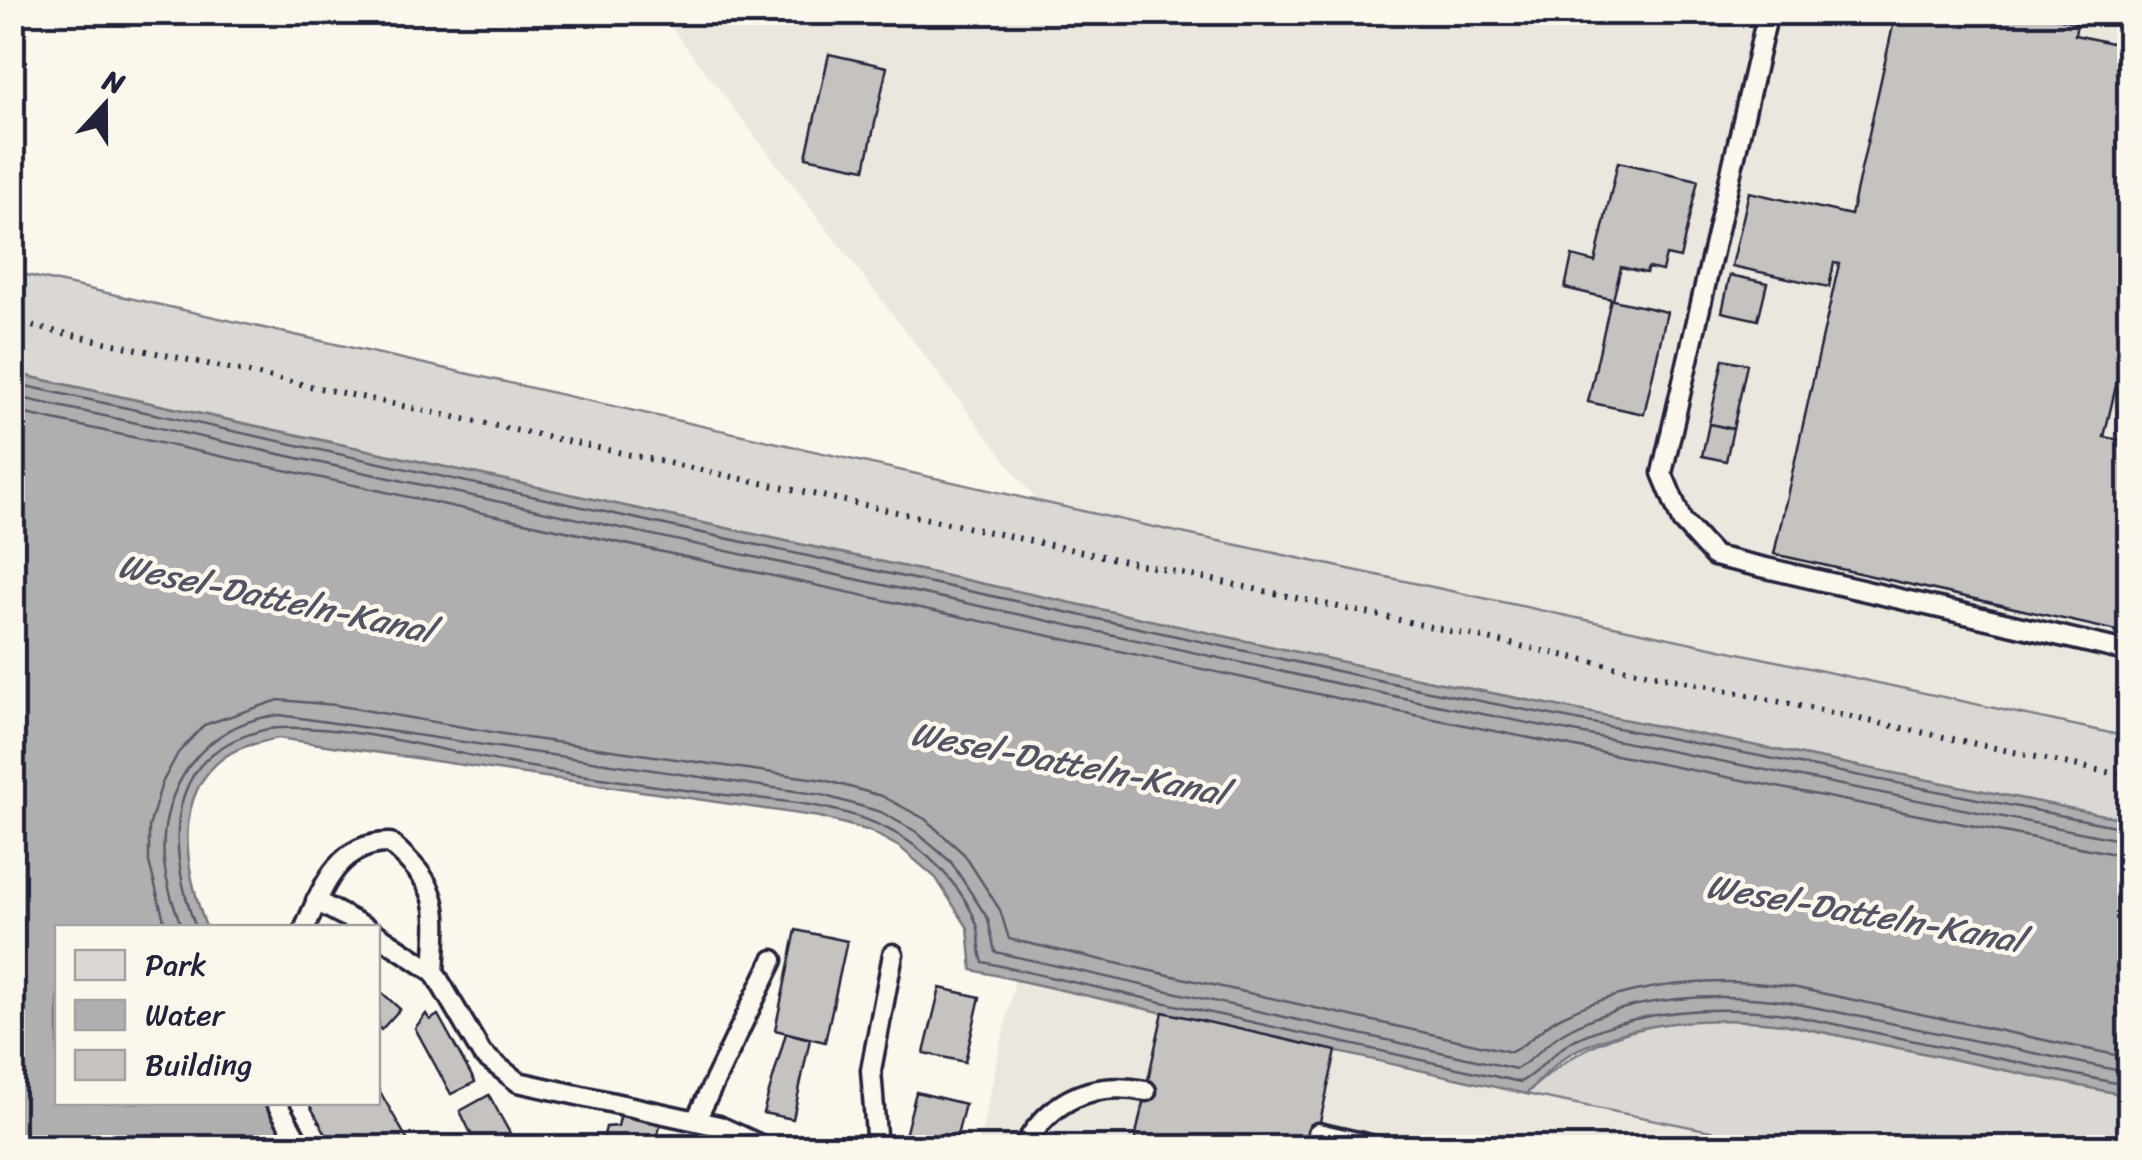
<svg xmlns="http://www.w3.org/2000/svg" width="2142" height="1160" font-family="Sriracha,sans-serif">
<rect width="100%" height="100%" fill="#fbf7ec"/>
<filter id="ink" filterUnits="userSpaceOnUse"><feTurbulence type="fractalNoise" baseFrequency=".01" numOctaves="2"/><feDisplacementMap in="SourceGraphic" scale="20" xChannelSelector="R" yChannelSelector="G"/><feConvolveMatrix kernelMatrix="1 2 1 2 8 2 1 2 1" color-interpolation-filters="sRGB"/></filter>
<g filter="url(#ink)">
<g fill="#ebe7df">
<path d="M660,13H2129V737L1036,500Z"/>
<path d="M1015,979L1525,1094L1791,1147L978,1148Z"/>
</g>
<g fill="#dbd8d3" stroke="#7e7d87" stroke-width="2.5">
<path d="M13,272L1154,527L2129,737V820L1426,680L13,373Z"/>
<path d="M1735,1018L1784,1024L2129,1096V1147H1791L1526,1094C1587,1034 1650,1020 1735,1018Z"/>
</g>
<path fill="#b1aeb0" stroke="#787681" stroke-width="2.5" d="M12,373L1426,680L2129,820V1096L1784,1024C1716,1016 1642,1019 1579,1049C1558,1059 1542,1078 1526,1094L972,970L968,928L936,878L901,848L870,831L820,817L278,738C262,742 240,746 226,756C169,795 187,875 206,927L58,928V1102L265,1103L291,1147H13Z"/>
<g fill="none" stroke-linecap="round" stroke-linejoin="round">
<g stroke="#5b5a6a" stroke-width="2.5">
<path d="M12,383L1424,690L2130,829"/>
<path d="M12,396L1422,702L2130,842"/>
<path d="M12,411L1419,716L2130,857"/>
<path d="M166,928L149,862V827L162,783L178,753L204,725L279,700L335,705L527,738L824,780L882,796L925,819L964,854L1000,910L1009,939L1511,1052C1529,1044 1543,1025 1562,1016C1632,982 1716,976 1792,987L2130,1058"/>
<path d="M182,928C174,906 166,884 164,861C158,788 205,721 280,715L822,795L881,812L915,831L951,862L988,919L995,952L1516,1069C1534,1060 1547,1041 1566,1031C1630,995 1718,992 1789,1002L2130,1073"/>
<path d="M196,928C175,872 160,785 222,747C236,738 263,728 279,728C355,725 444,752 519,765C577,775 634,783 692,791C763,801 843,799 905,839C933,857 966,892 977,925C981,937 978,951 983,962L1520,1082C1539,1073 1553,1051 1574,1040C1639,1009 1716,1005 1786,1014L2130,1086"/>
</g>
</g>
<g fill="#c6c2c0" stroke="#22223b" stroke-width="2.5">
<path d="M1896,12H2033L2077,23L2075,35L2130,47V326L2104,437L2130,442V634L1774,554L1839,264L1834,263L1829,287L1732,266L1749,192L1851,215Z"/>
<path d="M829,54L887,67L865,169L806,157Z"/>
<path d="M1618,162L1698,180L1680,258L1666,255L1662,271L1648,268L1646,273L1621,267L1613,300L1667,312L1644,414L1588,402L1611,299L1565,288L1572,256L1595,262Z"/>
<path d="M1730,275L1767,283L1758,320L1722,312Z"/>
<path d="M1723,359L1747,364L1733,429L1709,424Z"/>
<path d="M1709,424L1733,429L1726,461L1702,456Z"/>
<path d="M796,930L847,941L825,1042L775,1030Z"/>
<path d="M940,988L980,997L965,1062L924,1053Z"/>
<path d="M378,989L400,1009L381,1030L378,1027Z"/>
<path d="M1163,1012L1336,1051L1314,1148H1133Z"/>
<path d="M426,1014L430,1020L438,1015L475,1082L451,1094L415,1028Z"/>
<path d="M786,1033L810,1039L793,1119L763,1113Z"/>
<path d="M378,1088L412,1148H334L308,1102H378Z"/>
<path d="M916,1092L965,1104L954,1148L905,1136Z"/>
<path d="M489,1095L518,1148H478L460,1111Z"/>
<path d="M621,1113L661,1122L657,1138L701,1148H601L606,1127L618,1126Z"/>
</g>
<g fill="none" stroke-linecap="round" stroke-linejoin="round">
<g stroke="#22223b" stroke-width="25">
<g id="service">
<path d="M1768,12L1662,473L1682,521L1714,556L2130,652"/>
<path d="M316,901L367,928"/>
<path d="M305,928C323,886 339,842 390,843C443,890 438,905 434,972"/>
<path d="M378,935L434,972L482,1054L518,1082L719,1126L767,1148"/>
<path d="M276,1102L302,1148"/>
<path d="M696,1120L773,960"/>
<path d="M1318,1133L1383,1148"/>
<path d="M877,1148L871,1070L893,954"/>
<path d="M1023,1148C1051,1099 1092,1081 1146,1091"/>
</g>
</g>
<path stroke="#22223b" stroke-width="6" stroke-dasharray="2.5 8" stroke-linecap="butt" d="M12,322L2130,777"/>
<use href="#service" stroke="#fbf7ec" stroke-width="18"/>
</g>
</g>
<g text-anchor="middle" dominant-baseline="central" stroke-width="9" stroke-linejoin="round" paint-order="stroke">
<g font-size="35" font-style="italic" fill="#545364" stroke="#fbf7ec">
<text transform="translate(276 598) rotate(12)">Wesel-Datteln-Kanal</text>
<text transform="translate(1069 763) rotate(11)">Wesel-Datteln-Kanal</text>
<text transform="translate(1865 913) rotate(10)">Wesel-Datteln-Kanal</text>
</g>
</g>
<rect width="2142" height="1160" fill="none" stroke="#fbf7ec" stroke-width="50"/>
<rect x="25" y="25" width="2092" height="1110" fill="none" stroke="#22223b" stroke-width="4" filter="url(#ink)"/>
<rect x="55" y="925" width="325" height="180" fill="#fbf7ec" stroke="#a4a2a5" stroke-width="2.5"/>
<rect x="75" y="950" width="50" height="30" fill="#dbd8d3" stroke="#a4a2a5" stroke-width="2.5"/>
<text x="145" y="975" font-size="30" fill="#22223b">Park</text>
<rect x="75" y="1000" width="50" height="30" fill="#b1aeb0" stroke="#a4a2a5" stroke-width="2.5"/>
<text x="145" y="1025" font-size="30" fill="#22223b">Water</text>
<rect x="75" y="1050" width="50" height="30" fill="#c6c2c0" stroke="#a4a2a5" stroke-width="2.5"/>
<text x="145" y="1075" font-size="30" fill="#22223b">Building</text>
<g transform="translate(105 105) rotate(21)" stroke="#fbf7ec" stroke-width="8" paint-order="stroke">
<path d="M0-8L18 38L0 25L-18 38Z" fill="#22223b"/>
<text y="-15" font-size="28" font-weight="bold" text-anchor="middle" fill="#22223b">N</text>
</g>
</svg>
